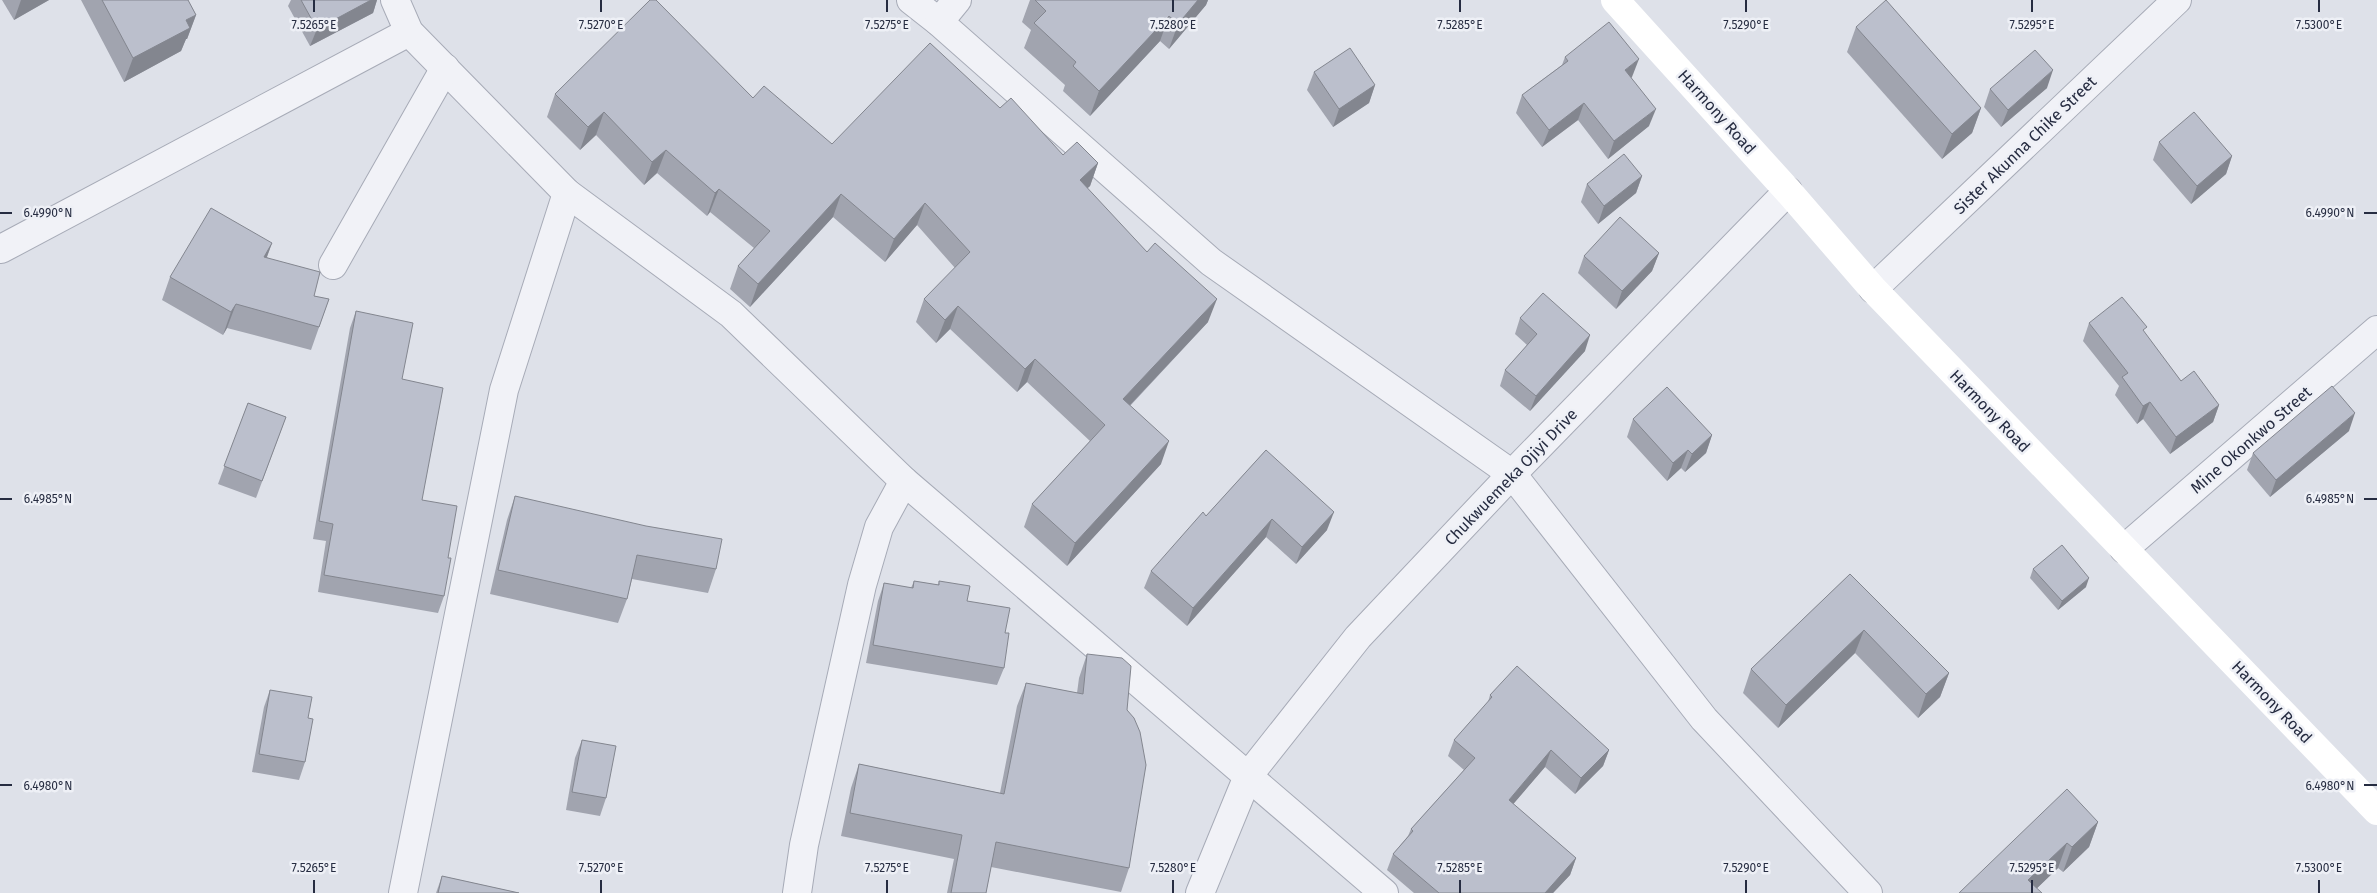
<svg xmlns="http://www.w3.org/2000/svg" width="2377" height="893" font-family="'Fira Sans',sans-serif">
<rect width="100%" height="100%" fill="#dee1e9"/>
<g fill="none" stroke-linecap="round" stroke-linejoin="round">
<g stroke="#a7abb7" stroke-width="30">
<g id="street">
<path d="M395,0L409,32L567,193L731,314L904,481L1384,893"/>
<path d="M911,0L939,22L1211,262L1512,474L1704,719L1868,893"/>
<path d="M939,22L957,0"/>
<path d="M1,249L409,32"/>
<path d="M333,265L445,68"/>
<path d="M1873,289L2177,0"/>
<path d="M2124,549L2377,330"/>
<path d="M403,893L504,390L567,193"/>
<path d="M797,893L804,845L862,585L879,527L904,481"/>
<path d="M1200,893L1248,776L1358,637L1512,474L1788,191"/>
</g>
</g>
<use href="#street" stroke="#f1f2f7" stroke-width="28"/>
<path stroke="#fff" stroke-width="28" d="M1615,0L1788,191L1873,289L2377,811"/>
</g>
<g fill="#a1a4af">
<path d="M2,0H49L14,20Z"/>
<path d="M81,0H188L196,15L187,39H186L181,51L124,82Z"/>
<path d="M291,0H377L373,13L310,46L288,6Z"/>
<path d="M1030,0H1208L1206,5L1169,49L1160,41L1090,116L1063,91L1065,85L1024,48L1031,30L1022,22Z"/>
<path d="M1856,27L1981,108L1972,133L1942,159L1847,52Z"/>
<path d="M1565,57L1632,77L1631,78L1649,126L1608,159L1578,120L1542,147L1516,113L1522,95L1562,65Z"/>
<path d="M1314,72L1375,85L1369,103L1333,127L1307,90Z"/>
<path d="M2047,88L2001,127L1984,107L1990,89Z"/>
<path d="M555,94L753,98L832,144L1000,108L1063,155L1098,163L1090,186L1087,188L1208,322L1130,406L1161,464L1067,566L1024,527L1032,504L1090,441L1027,382L1017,392L950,329L936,343L916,322L924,299L955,268L917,225L885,262L833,217L750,307L730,289L738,266L754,248L710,212L707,216L657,173L644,185L596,135L580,150L547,117Z"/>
<path d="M2159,142L2232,156L2226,174L2191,204L2153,160Z"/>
<path d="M1642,176L1636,193L1598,224L1581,202L1587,184Z"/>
<path d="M272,243L267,257L314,296L329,299L311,350L227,328L223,335L162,300L170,277Z"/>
<path d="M1659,253L1652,271L1616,309L1578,273L1584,256Z"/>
<path d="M356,311L402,379L422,500L448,558L444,596L438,613L318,592L326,541L313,539L350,328Z"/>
<path d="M1520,318L1585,351L1530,411L1500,386L1505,370L1527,345L1515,334Z"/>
<path d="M2089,323L2144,333L2181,381L2219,405L2213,422L2170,454L2143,419L2137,424L2115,395L2119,386L2083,341Z"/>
<path d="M248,403L286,417L256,498L218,484Z"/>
<path d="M1633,419L1712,435L1706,453L1685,472L1681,468L1667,481L1627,437Z"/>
<path d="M2349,431L2270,497L2247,470L2253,453Z"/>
<path d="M1266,450L1327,530L1296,564L1266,537L1187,626L1144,588L1151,571L1206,516Z"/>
<path d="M515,496L716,569L708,593L632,579L627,599L618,623L490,594L507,520Z"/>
<path d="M2033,569L2086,587L2058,610L2030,578Z"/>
<path d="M1850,574L1949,673L1940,697L1918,718L1855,653L1778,728L1743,693L1751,669Z"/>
<path d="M914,581L938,585L939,581L967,601L1005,633L1004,668L997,685L866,663L878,601L884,583L911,588Z"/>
<path d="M1087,654L1127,710L1129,868L1121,892L991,867L986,893H947L954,859L841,836L851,788L859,764L1000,793L1017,706L1026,683L1077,693L1079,678Z"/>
<path d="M270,690L308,718L305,762L299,780L252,772L264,707Z"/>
<path d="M1490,695L1609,750L1603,766L1575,794L1545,767L1513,804L1576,858L1570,875L1553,893H1414L1387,870L1393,854L1408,836L1411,829L1464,770L1448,756L1454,740L1488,702Z"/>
<path d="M582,740L606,798L600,816L566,810L575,758Z"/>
<path d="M2098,822L2089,847L2063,872L2058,868L2037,888L1959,893Z"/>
<path d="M442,876L519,893H436Z"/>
</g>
<g fill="#83868f">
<path d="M21,0H49L14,20Z"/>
<path d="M371,0H377L373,13L310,46L317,29Z"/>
<path d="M1198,0H1208L1206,5L1169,49L1178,24Z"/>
<path d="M196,15L187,39H186L181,51L124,82L133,58L186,20Z"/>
<path d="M1169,16L1160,41L1090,116L1099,91Z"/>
<path d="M1639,59L1632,77L1619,88L1625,70Z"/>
<path d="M2053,70L2047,88L2001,127L2008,110Z"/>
<path d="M1375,85L1369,103L1333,127L1339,109Z"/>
<path d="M1584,103L1578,120L1542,147L1549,130Z"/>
<path d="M1981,108L1972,133L1942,159L1952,134Z"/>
<path d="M1656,109L1649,126L1608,159L1614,141Z"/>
<path d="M604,112L596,135L580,150L588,127Z"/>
<path d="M666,150L657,173L644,185L652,162Z"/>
<path d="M2232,156L2226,174L2191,204L2197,186Z"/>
<path d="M1098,163L1090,186L1072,203L1080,180Z"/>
<path d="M1642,176L1636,193L1598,224L1604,206Z"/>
<path d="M719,189L710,212L707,216L715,193Z"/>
<path d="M841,194L833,217L750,307L758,284Z"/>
<path d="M925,203L917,225L885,262L894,239Z"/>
<path d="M272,243L263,267L264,257Z"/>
<path d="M1659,253L1652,271L1616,309L1622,291Z"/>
<path d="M1217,299L1208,322L1114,422L1123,399Z"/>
<path d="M236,304L227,328L223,335L231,312Z"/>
<path d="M958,306L950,329L936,343L945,320Z"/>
<path d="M1590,335L1585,351L1530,411L1536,396Z"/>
<path d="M1035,359L1027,382L1017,392L1025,369Z"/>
<path d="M2150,402L2143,419L2137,424L2143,406Z"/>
<path d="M2219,405L2213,422L2170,454L2176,437Z"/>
<path d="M2355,413L2349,431L2270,497L2276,480Z"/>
<path d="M1712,435L1706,453L1685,472L1692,454Z"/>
<path d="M1169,441L1161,464L1067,566L1075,543Z"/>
<path d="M1688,450L1681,468L1667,481L1673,463Z"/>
<path d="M1334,512L1327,530L1296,564L1302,547Z"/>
<path d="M1272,519L1266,537L1187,626L1193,608Z"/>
<path d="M2089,578L2086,587L2058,610L2062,601Z"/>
<path d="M1864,630L1855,653L1778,728L1786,705Z"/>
<path d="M1949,673L1940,697L1918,718L1926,694Z"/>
<path d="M1551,750L1545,767L1503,816L1509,800Z"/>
<path d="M1609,750L1603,766L1575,794L1581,778Z"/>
<path d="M2098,822L2089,847L2063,872L2072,847Z"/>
<path d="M2067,843L2058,868L2032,893L2028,880Z"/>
<path d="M1576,858L1570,875L1553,893H1545Z"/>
</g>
<g fill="#bbbfcc" stroke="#83868f">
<path d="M102,0H188L196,15L186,20L190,28L133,58Z"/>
<path d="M301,0H371L317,29Z"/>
<path d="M650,0H656L753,98L764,86L832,144L930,43L1000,108L1011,98L1063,155L1077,142L1098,163L1080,180L1147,252L1155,243L1217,299L1123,399L1169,441L1075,543L1032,504L1105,425L1035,359L1025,369L958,306L945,320L924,299L970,252L925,203L894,239L841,194L758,284L738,266L770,231L719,189L715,193L666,150L652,162L604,112L588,127L555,94Z"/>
<path d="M1035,0H1198L1178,24L1169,16L1099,91L1073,66L1076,62L1034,23L1046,11Z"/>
<path d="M1886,0L1981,108L1952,134L1856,27Z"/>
<path d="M1609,22L1639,59L1625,70L1656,109L1614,141L1584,103L1549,130L1522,95L1568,61L1565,57Z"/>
<path d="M1350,48L1375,85L1339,109L1314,72Z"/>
<path d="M2035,50L2053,70L2008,110L1990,89Z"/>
<path d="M2194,112L2232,156L2197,186L2159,142Z"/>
<path d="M1624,154L1642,176L1604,206L1587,184Z"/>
<path d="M211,208L272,243L264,257L320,272L314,296L329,299L319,327L236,304L231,312L170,277Z"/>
<path d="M1620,217L1659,253L1622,291L1584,256Z"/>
<path d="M1543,293L1590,335L1536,396L1505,370L1537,334L1520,318Z"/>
<path d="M2122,297L2147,327L2143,330L2181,381L2194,371L2219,405L2176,437L2150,402L2143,406L2122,377L2128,373L2089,323Z"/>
<path d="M356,311L413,323L402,379L443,388L422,500L457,506L448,558H451L444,596L324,575L333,524L319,521Z"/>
<path d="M2332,386L2355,413L2276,480L2253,453Z"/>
<path d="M1667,387L1712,435L1692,454L1688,450L1673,463L1633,419Z"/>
<path d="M248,403L286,417L262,481L224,466Z"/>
<path d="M1266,450L1334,512L1302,547L1272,519L1193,608L1151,571L1203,512L1206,516Z"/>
<path d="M515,496L646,526L722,539L716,569L637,555L627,599L498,570Z"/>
<path d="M2062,545L2089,578L2062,601L2033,569Z"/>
<path d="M1850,574L1949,673L1926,694L1864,630L1786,705L1751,669Z"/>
<path d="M914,581L939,585V581L970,586L967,601L1010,608L1005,633H1009L1004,668L873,645L884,583L913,588Z"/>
<path d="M1087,654L1122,658L1131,666L1127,710L1134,718L1140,732L1146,765L1129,868L996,842L986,893H951L962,835L850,813L859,764L1004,794L1026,683L1083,694Z"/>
<path d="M1517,666L1609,750L1581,778L1551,750L1509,800L1576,858L1545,893H1439L1393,854L1413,831L1411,829L1475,758L1454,740L1492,697L1490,695Z"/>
<path d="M270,690L312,697L308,718L313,719L305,762L259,754Z"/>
<path d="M582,740L616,746L606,798L572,792Z"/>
<path d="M2067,789L2098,822L2072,847L2067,843L2028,880L2042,893H1959Z"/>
<path d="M442,876L519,893H438Z"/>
</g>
<path fill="none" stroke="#262c41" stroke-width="2" d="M314,0V12M601,0V12M887,0V12M1173,0V12M1460,0V12M1746,0V12M2032,0V12M2319,0V12M0,213H12M2364,213H2377M0,499H12M2364,499H2377M0,785H12M2364,785H2377M314,880V893M601,880V893M887,880V893M1173,880V893M1460,880V893M1746,880V893M2032,880V893M2319,880V893"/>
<g text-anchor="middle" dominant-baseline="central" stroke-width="5" stroke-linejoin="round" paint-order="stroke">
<g font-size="16" fill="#262c41" stroke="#eef0f6">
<text transform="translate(1717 112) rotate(48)">Harmony Road</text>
<text transform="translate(2025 145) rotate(-44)">Sister Akunna Chike Street</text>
<text transform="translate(1990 411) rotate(46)">Harmony Road</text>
<text transform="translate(2251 440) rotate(-41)">Mine Okonkwo Street</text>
<text transform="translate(1511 477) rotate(-46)">Chukwuemeka Ojiyi Drive</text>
<text transform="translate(2272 702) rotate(46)">Harmony Road</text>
</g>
</g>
<g font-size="12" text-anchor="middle" fill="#262c41" stroke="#eef0f6" stroke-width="5" stroke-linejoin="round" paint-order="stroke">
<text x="314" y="29">7.5265°E</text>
<text x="601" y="29">7.5270°E</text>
<text x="887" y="29">7.5275°E</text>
<text x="1173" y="29">7.5280°E</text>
<text x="1460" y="29">7.5285°E</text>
<text x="1746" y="29">7.5290°E</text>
<text x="2032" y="29">7.5295°E</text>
<text x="2319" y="29">7.5300°E</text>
<text x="48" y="217">6.4990°N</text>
<text x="2330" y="217">6.4990°N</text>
<text x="48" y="503">6.4985°N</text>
<text x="2330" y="503">6.4985°N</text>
<text x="48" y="790">6.4980°N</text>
<text x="2330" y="790">6.4980°N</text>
<text x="314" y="872">7.5265°E</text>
<text x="601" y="872">7.5270°E</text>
<text x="887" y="872">7.5275°E</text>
<text x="1173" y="872">7.5280°E</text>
<text x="1460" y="872">7.5285°E</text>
<text x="1746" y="872">7.5290°E</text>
<text x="2032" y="872">7.5295°E</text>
<text x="2319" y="872">7.5300°E</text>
</g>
</svg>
